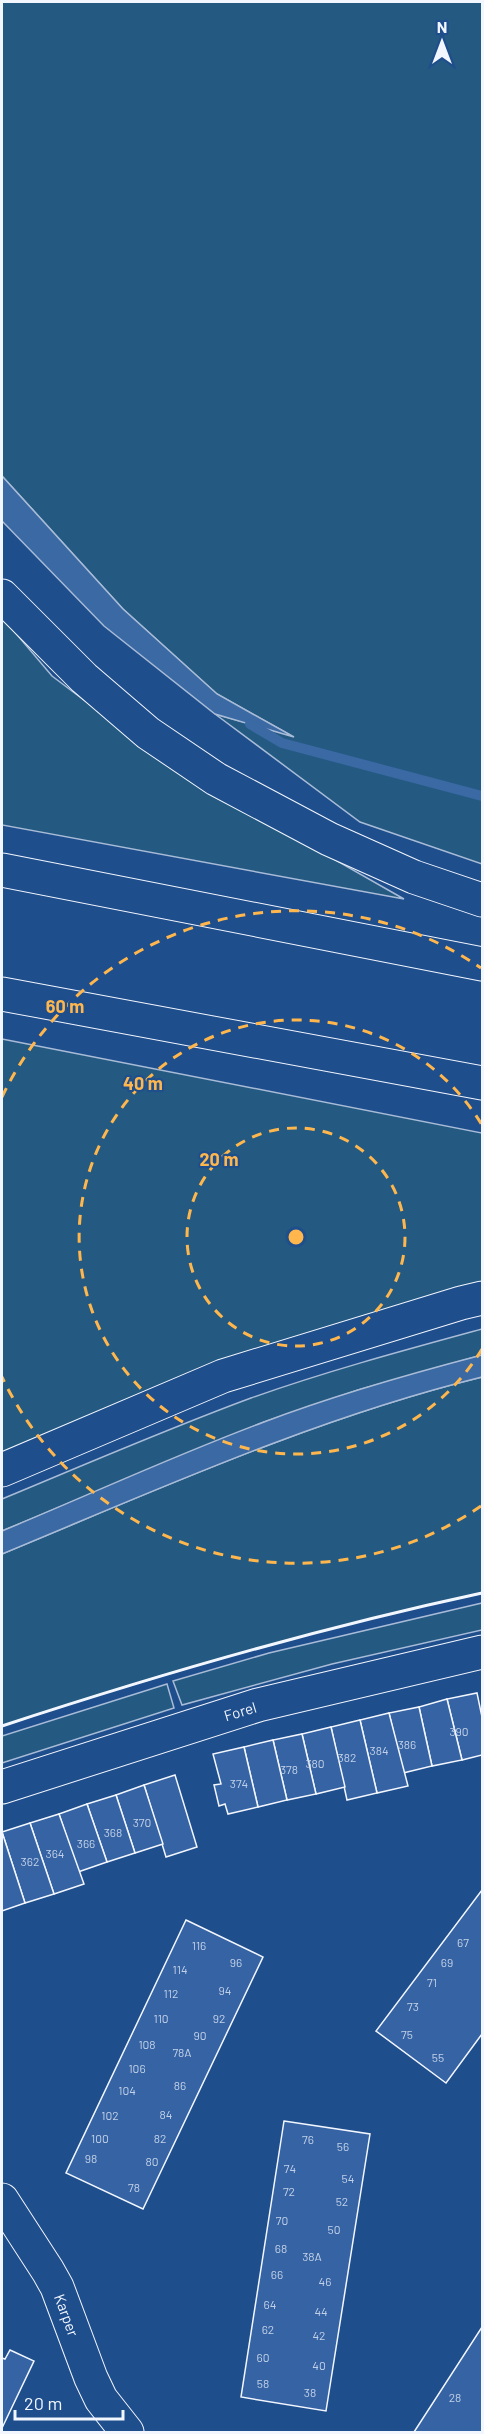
<svg xmlns="http://www.w3.org/2000/svg" width="484" height="2434" font-family="Barlow,sans-serif">
<rect width="100%" height="100%" fill="#1f4e8c"/>
<g fill="#245a82" stroke="#a8bbd7" stroke-width="1.5">
<path d="M2,2H482V864L360,822L215,714L290,735L217,694L123,609L2,476Z"/>
<path d="M2,617L52,676L177,770L404,899L2,825Z"/>
<path d="M2,1039L482,1133V1287L2,1458Z"/>
<path d="M482,1329V1355L358,1390L264,1422L2,1531V1499C84,1465 167,1429 251,1398C327,1371 405,1350 482,1329Z"/>
<path d="M482,1377V1593C319,1628 160,1674 2,1726V1554C159,1489 316,1418 482,1377Z"/>
<path d="M482,1603V1630L332,1664L182,1705L173,1681L269,1653Z"/>
<path d="M167,1684L174,1708L2,1763V1736Z"/>
</g>
<g fill="#3b69a3" stroke="#a8bbd7" stroke-width="1.5">
<path d="M2,476L123,609L217,694L294,737L215,714L104,626L2,521Z"/>
<path d="M482,1355V1377C316,1418 159,1489 2,1554V1531C89,1495 175,1455 264,1422C335,1395 409,1374 482,1355Z"/>
</g>
<g fill="none" stroke-linecap="round" stroke-linejoin="round">
<path stroke="#3b69a3" stroke-width="10" d="M250,724L282,743L482,796"/>
</g>
<g fill="#3563a3" stroke="#f2f6ff" stroke-width="1.5">
<path d="M477,1693L482,1717V1755L462,1760L447,1699Z"/>
<path d="M447,1699L462,1760L432,1766L419,1707Z"/>
<path d="M419,1707L432,1766L403,1773L389,1713Z"/>
<path d="M389,1713L408,1786L377,1793L360,1720Z"/>
<path d="M360,1720L377,1793L347,1800L331,1727Z"/>
<path d="M331,1727L345,1787L316,1794L302,1734Z"/>
<path d="M302,1734L316,1794L287,1800L273,1740Z"/>
<path d="M273,1740L287,1800L258,1807L244,1747Z"/>
<path d="M244,1747L258,1807L228,1814L225,1804L219,1806L214,1785L221,1784L213,1754Z"/>
<path d="M175,1775L197,1847L166,1857L144,1785Z"/>
<path d="M144,1785L163,1844L135,1853L116,1795Z"/>
<path d="M116,1795L135,1853L107,1862L87,1804Z"/>
<path d="M87,1804L107,1862L78,1872L59,1814Z"/>
<path d="M59,1814L84,1884L54,1894L30,1823Z"/>
<path d="M30,1823L54,1894L25,1903L2,1832Z"/>
<path d="M2,1832L25,1903L2,1911Z"/>
<path d="M482,1890V2034L446,2083L376,2031Z"/>
<path d="M186,1920L263,1957L143,2209L66,2173Z"/>
<path d="M284,2121L370,2134L326,2411L241,2397Z"/>
<path d="M482,2327V2432H414Z"/>
<path d="M10,2350L34,2361L2,2428V2358L5,2359Z"/>
</g>
<g fill="none" stroke-linecap="round" stroke-linejoin="round">
<g stroke="#f2f6ff" stroke-width="35">
<g id="street">
<path d="M2,1787L258,1705L482,1652"/>
<path d="M2,2200L48,2271L57,2287L91,2378L101,2399L127,2432"/>
</g>
</g>
<g stroke="#f2f6ff" stroke-width="35">
<g id="highway">
<path d="M2,596L84,678L148,733L216,779L329,839L414,877L482,900"/>
<path d="M2,870L482,964"/>
<path d="M2,994L482,1083"/>
<path d="M2,1470L223,1376L461,1303L482,1298"/>
</g>
</g>
<use href="#street" stroke="#1f4e8c" stroke-width="33"/>
<use href="#highway" stroke="#1f4e8c" stroke-width="33"/>
<path stroke="#f2f6ff" stroke-width="3" d="M2,1726C160,1674 319,1628 482,1593"/>
</g>
<g fill="none" stroke="#ffb74d" stroke-width="3" stroke-dasharray="10 8">
<circle cx="296" cy="1237" r="109"/>
<path d="M482 1349A217 217 0 1 1 482 1125"/>
<path d="M481 1506A326 326 0 0 1 2 1377M2 1097A326 326 0 0 1 481 968"/>
</g>
<g text-anchor="middle" dominant-baseline="central" stroke-width="4.5" stroke-linejoin="round" paint-order="stroke">
<g font-size="12" fill="#c3d1e8">
<text x="459" y="1731">390</text>
<text x="407" y="1744">386</text>
<text x="379" y="1750">384</text>
<text x="347" y="1757">382</text>
<text x="315" y="1763">380</text>
<text x="289" y="1769">378</text>
<text x="239" y="1783">374</text>
<text x="142" y="1822">370</text>
<text x="113" y="1832">368</text>
<text x="86" y="1843">366</text>
<text x="55" y="1853">364</text>
<text x="30" y="1861">362</text>
<text x="463" y="1942">67</text>
<text x="199" y="1945">116</text>
<text x="236" y="1962">96</text>
<text x="447" y="1962">69</text>
<text x="180" y="1969">114</text>
<text x="432" y="1982">71</text>
<text x="225" y="1990">94</text>
<text x="171" y="1993">112</text>
<text x="413" y="2006">73</text>
<text x="161" y="2018">110</text>
<text x="219" y="2018">92</text>
<text x="407" y="2034">75</text>
<text x="200" y="2035">90</text>
<text x="147" y="2044">108</text>
<text x="182" y="2052">78A</text>
<text x="438" y="2057">55</text>
<text x="137" y="2068">106</text>
<text x="180" y="2085">86</text>
<text x="127" y="2090">104</text>
<text x="166" y="2114">84</text>
<text x="110" y="2115">102</text>
<text x="100" y="2138">100</text>
<text x="160" y="2138">82</text>
<text x="308" y="2139">76</text>
<text x="343" y="2146">56</text>
<text x="91" y="2158">98</text>
<text x="152" y="2161">80</text>
<text x="290" y="2168">74</text>
<text x="348" y="2178">54</text>
<text x="134" y="2187">78</text>
<text x="289" y="2191">72</text>
<text x="342" y="2201">52</text>
<text x="282" y="2220">70</text>
<text x="334" y="2229">50</text>
<text x="281" y="2248">68</text>
<text x="312" y="2256">38A</text>
<text x="277" y="2274">66</text>
<text x="325" y="2281">46</text>
<text x="270" y="2304">64</text>
<text x="321" y="2311">44</text>
<text x="268" y="2329">62</text>
<text x="319" y="2335">42</text>
<text x="263" y="2357">60</text>
<text x="319" y="2365">40</text>
<text x="263" y="2383">58</text>
<text x="310" y="2392">38</text>
<text x="455" y="2397">28</text>
</g>
<g font-size="15" fill="#f2f6ff" stroke="#1f4e8c">
<text transform="translate(240 1711) rotate(-17)">Forel</text>
<text transform="translate(67 2315) rotate(70)">Karper</text>
</g>
</g>
<circle cx="296" cy="1237" r="9" fill="#ffb74d" stroke="#1f4e8c" stroke-width="3"/>
<g font-size="18" text-anchor="middle" font-weight="bold" fill="#ffb74d" stroke="#1f4e8c" stroke-width="4.5" stroke-linejoin="round" paint-order="stroke">
<text x="65" y="1013">60 m</text>
<text x="143" y="1090">40 m</text>
<text x="219" y="1166">20 m</text>
</g>
<rect width="484" height="2434" fill="none" stroke="#f2f6ff" stroke-width="6"/>
<g transform="translate(442 42)" stroke="#1f4e8c" stroke-width="4.5" paint-order="stroke">
<path d="M0-4.5L10 22L0 15L-10 22Z" fill="#f2f6ff"/>
<text y="-9" font-size="16" font-weight="bold" text-anchor="middle" fill="#f2f6ff">N</text>
</g>
<path d="M15 2410v9h108v-9" fill="none" stroke="#f2f6ff" stroke-width="3"/>
<text x="24" y="2410" font-size="18" fill="#f2f6ff" stroke="#1f4e8c" stroke-width="4.5" paint-order="stroke">20 m</text>
</svg>
